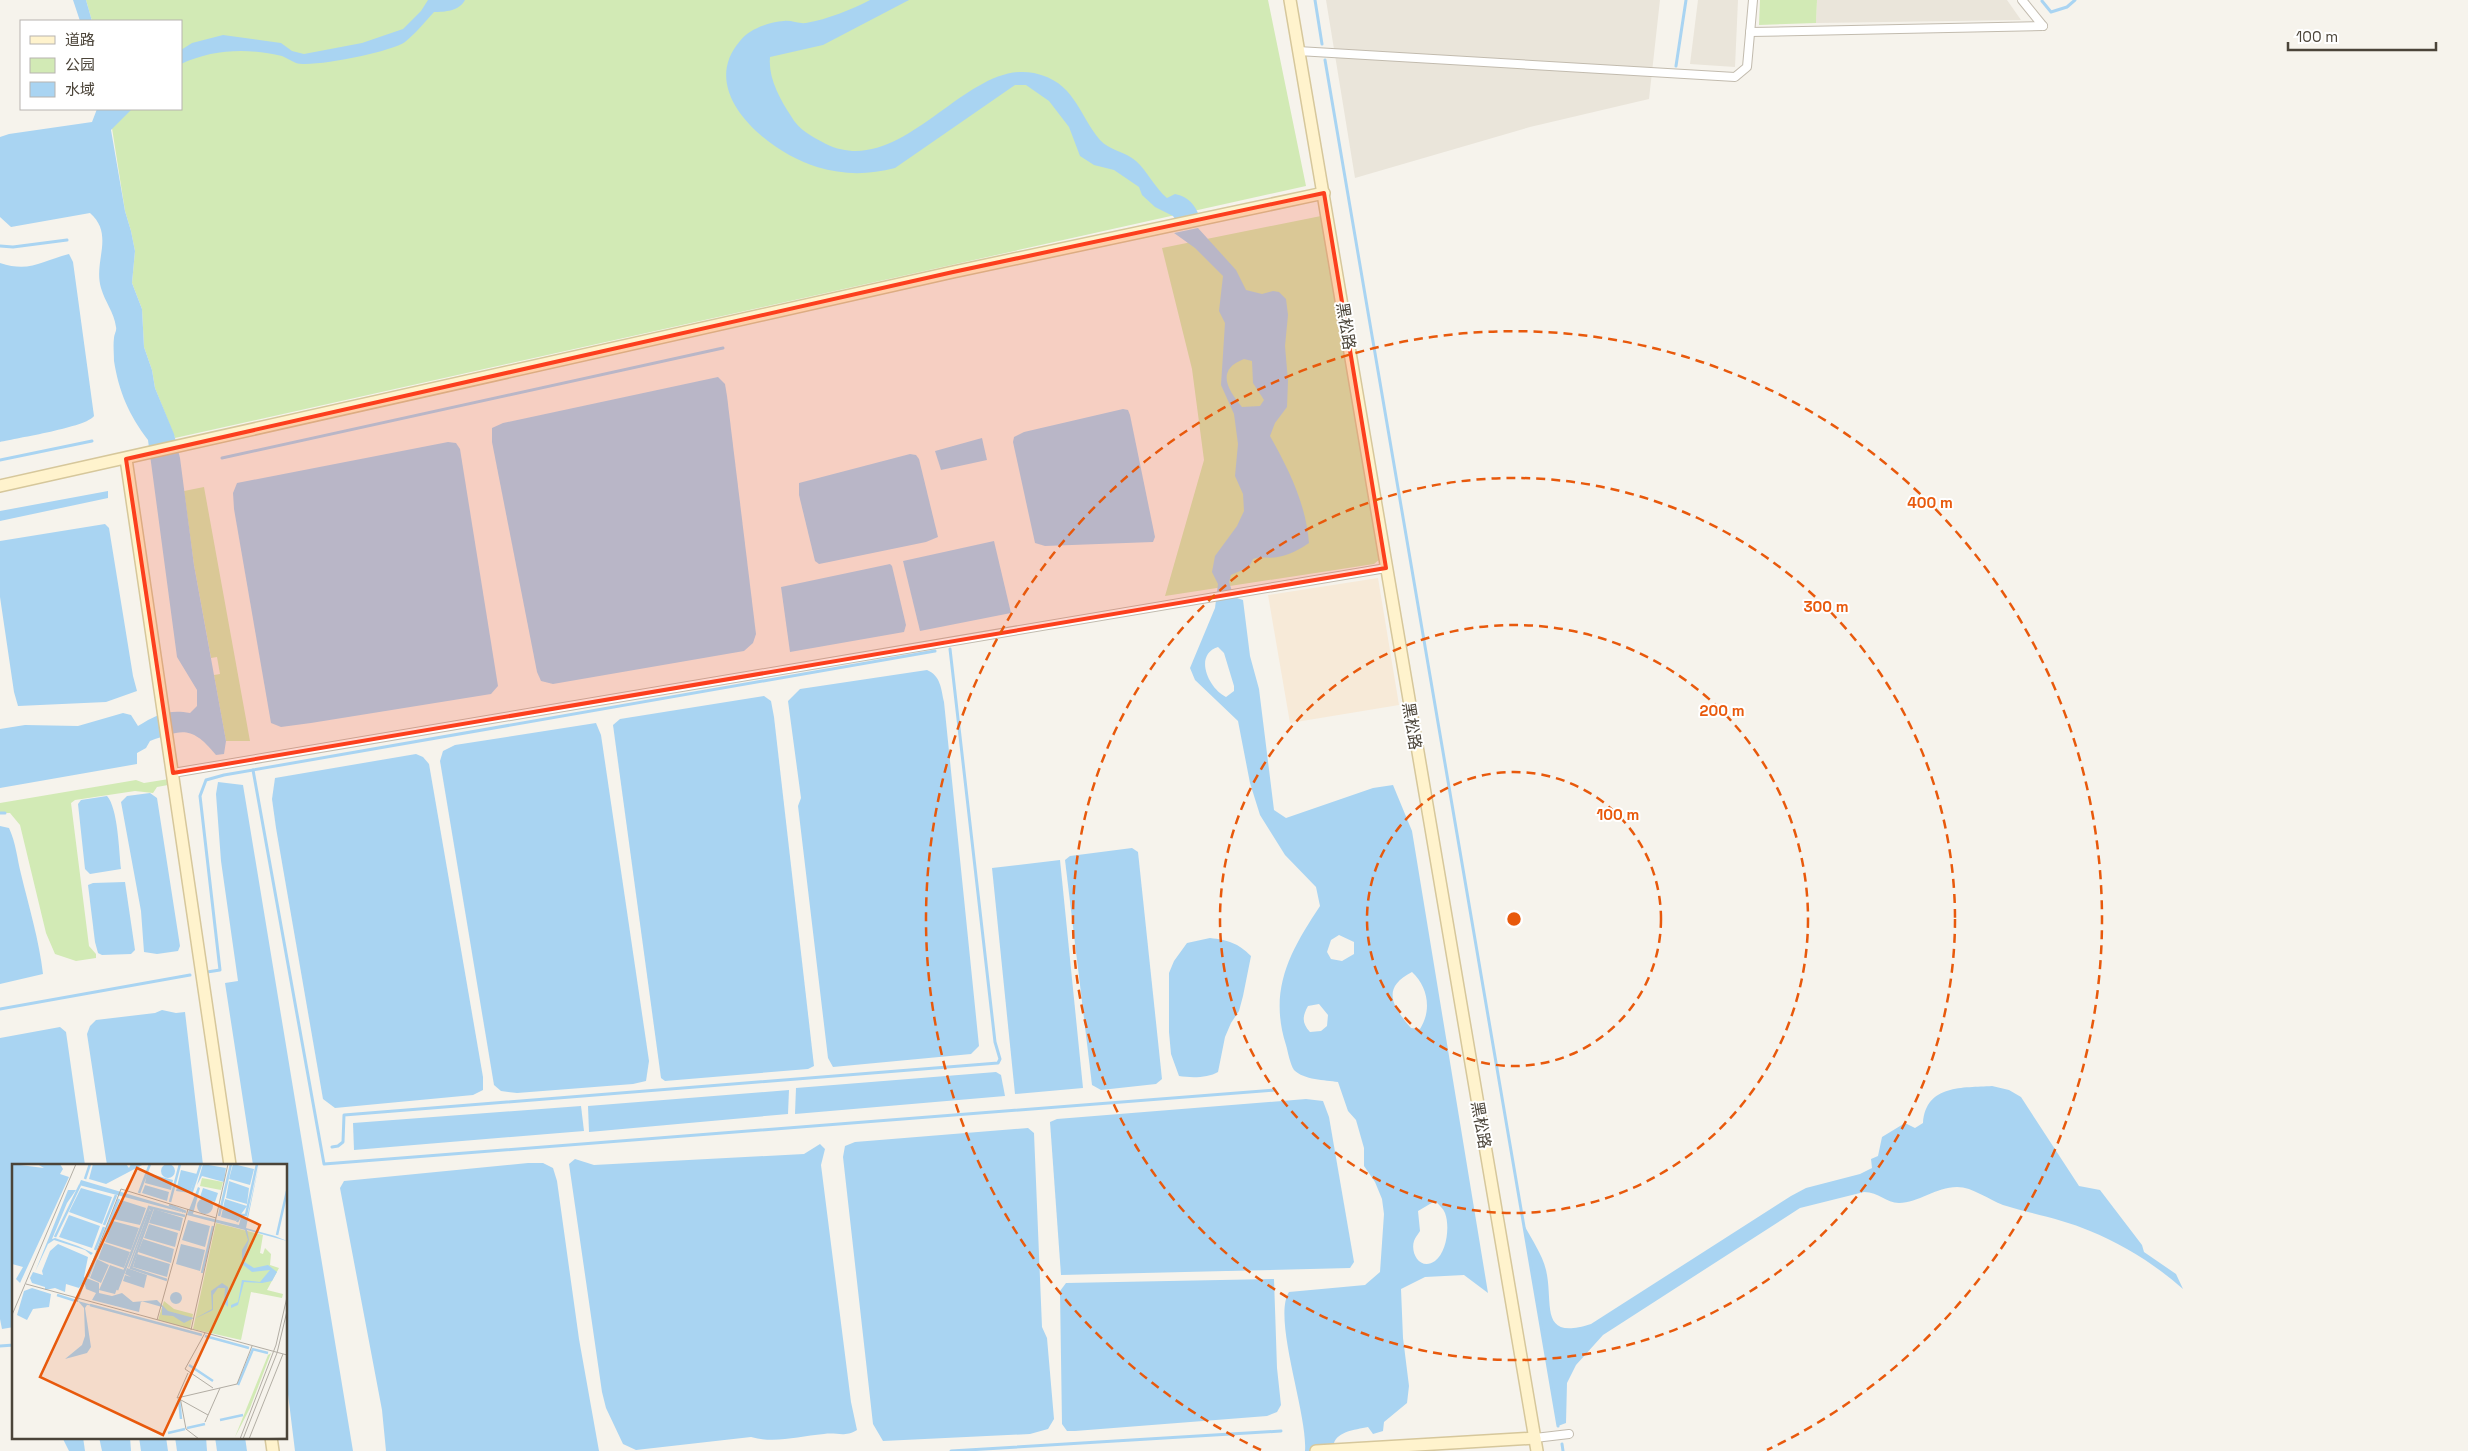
<svg xmlns="http://www.w3.org/2000/svg" width="2468" height="1451" font-family="'Space Grotesk','Noto Sans SC',sans-serif">
<rect width="100%" height="100%" fill="#f6f3ec"/>
<g fill="#eae5da">
<path d="M1326,0H1660L1649,99L1530,127L1355,178Z"/>
<path d="M1698,0H1738L1735,67L1690,64Z"/>
<path d="M1817,0H2007L2021,20L1816,23Z"/>
</g>
<path fill="#f7ead8" d="M1378,578L1399,705L1290,723L1268,595Z"/>
<g fill="#d2eab5">
<path d="M86,0H1268L1306,186L175,438L155,388L152,370L144,347L142,309L132,283L135,251L131,231L125,211L109,109H181V21H92Z"/>
<path d="M1760,0H1817L1816,23L1759,25Z"/>
<path d="M1321,216L1380,559L1374,564L1165,596L1204,460L1192,369L1162,248Z"/>
<path d="M204,487L250,741H226L214,675L220,674L217,657L211,658L194,565L184,491Z"/>
<path d="M169,779L168,785L157,787L153,793L135,791L75,800L71,803L89,946L96,954V958L76,961L55,954L46,933L20,825L10,813H0V803L136,780L144,783Z"/>
</g>
<g fill="#a9d4f2" fill-rule="evenodd">
<path d="M73,0H86L92,21H80Z"/>
<path d="M428,0H465C459,11 445,12 434,12C425,22 415,34 405,42C391,52 312,68 296,63C291,61 287,58 282,56C248,48 213,49 181,64V50L192,43L223,35L281,43L292,51L304,54L362,43L403,29L421,11Z"/>
<path d="M870,0H909L823,45L770,57C768,78 780,99 791,116C799,130 811,136 826,144C903,181 965,59 1034,73C1075,82 1077,112 1100,140C1109,150 1126,152 1136,161C1148,172 1155,188 1167,198L1175,194C1189,197 1194,204 1200,217L1177,222L1173,216L1155,207L1142,195L1139,187L1114,170L1094,165L1080,156L1069,127L1049,101L1026,85H1015L895,168C868,175 844,175 817,167C770,153 695,93 740,41C749,29 769,22 784,21C791,20 799,24 806,23C828,19 851,10 870,0Z"/>
<path d="M97,109H132L111,130L125,211L131,231L135,251L132,283L142,309L144,347L152,370L155,388L174,434L180,458L194,565L226,741L224,754L216,755C192,726 183,729 150,741L146,748L137,753V764L0,788V729L25,725L78,726L123,713L131,715L138,726C156,715 168,709 190,713L197,706V690L177,657L148,440C129,415 119,392 114,361C114,354 113,345 114,338C114,334 117,331 116,327C114,312 105,302 101,288C93,261 115,235 90,213L11,227L0,217V137L9,134L92,122Z"/>
<path d="M1198,228L1236,270L1246,290L1262,294L1273,291L1279,292L1286,299L1288,315L1285,346L1288,381L1287,407L1275,423L1270,436C1289,470 1306,504 1309,543C1300,549 1290,555 1278,557C1270,559 1262,556 1253,559L1249,567L1231,575L1229,582L1234,597L1243,600L1250,656L1259,689L1274,810L1286,818L1373,788L1393,785L1412,831L1488,1293L1464,1275L1425,1277L1401,1289L1403,1338L1409,1386L1407,1403L1384,1422L1383,1431L1373,1434L1368,1427C1354,1430 1330,1432 1334,1451H1305C1308,1414 1272,1318 1289,1292L1365,1285L1380,1272L1384,1214L1382,1199L1375,1182L1364,1166V1148L1356,1120L1348,1111L1338,1082C1325,1080 1304,1080 1294,1070C1290,1064 1288,1052 1286,1045C1268,989 1291,950 1320,906L1316,887L1285,855L1260,815L1250,783L1238,721L1195,680L1190,668L1215,608L1218,584L1212,572L1215,556L1237,526L1244,511L1243,494L1235,476L1238,444L1234,414L1221,385L1225,323L1219,311L1223,276L1195,248L1174,233ZM1244,359L1252,361L1253,383L1264,400L1260,406L1242,407C1228,390 1215,370 1244,359ZM1218,647L1224,653L1234,686V691L1226,697C1209,689 1193,655 1218,647ZM1339,935L1354,942V954L1342,961L1331,959L1327,952L1331,940ZM1412,972C1428,987 1432,1010 1420,1029L1411,1028C1392,1006 1381,988 1412,972ZM1319,1004L1328,1015L1327,1026L1321,1031L1310,1032C1302,1023 1302,1017 1308,1006ZM1435,1201C1439,1205 1443,1208 1445,1213C1450,1226 1447,1252 1435,1261C1421,1271 1410,1254 1414,1241C1415,1238 1418,1234 1420,1231L1418,1211Z"/>
<path d="M69,254L73,262L94,416C87,427 17,438 0,442V263C30,273 41,261 69,254Z"/>
<path d="M718,377L725,384L727,396L756,634L753,643L744,651L553,684L541,681L537,672L492,442V428L503,423Z"/>
<path d="M1123,409L1128,410L1130,415L1155,537L1153,542L1045,546L1035,543L1013,442L1014,437L1024,432Z"/>
<path d="M982,438L987,460L941,470L935,451Z"/>
<path d="M448,442L456,443L460,449L498,686L491,694L311,723L281,727L271,723L234,509L233,493L237,483Z"/>
<path d="M910,454L916,455L919,459L938,537L926,542L829,562L819,564L815,561L799,495V483Z"/>
<path d="M108,491V498L0,521V511Z"/>
<path d="M105,524L109,528L133,676L137,691L106,702L18,706L14,692L0,597V541Z"/>
<path d="M994,541L1011,613L920,631L903,561Z"/>
<path d="M890,564L892,566L906,625L904,632L790,652L781,587Z"/>
<path d="M927,670C941,676 941,689 944,702L979,1046L971,1054L833,1067L828,1058L798,806L801,798L788,701L800,689Z"/>
<path d="M764,696L771,701L774,717L814,1066L808,1069L665,1081L661,1078L613,725L620,719Z"/>
<path d="M596,723L601,735L649,1061L646,1081L633,1084L517,1093L501,1091L494,1085L440,761L443,751L455,745Z"/>
<path d="M416,754L423,757L429,764L483,1077V1090L473,1095L335,1108L323,1099L276,828L272,799L275,778Z"/>
<path d="M218,782L243,785L353,1451H295L286,1378V1165H253L225,983L238,981L221,861L216,794Z"/>
<path d="M150,793L157,798L180,946L178,951L157,954L144,952L141,911L121,802L127,796Z"/>
<path d="M107,796C118,808 119,851 121,869L90,874L85,869L78,804L81,800Z"/>
<path d="M0,826L9,828C16,843 17,858 21,874C29,907 39,940 43,974L0,984Z"/>
<path d="M1132,848L1138,852L1162,1079L1156,1084L1101,1090L1092,1085L1065,860L1070,856Z"/>
<path d="M1060,860L1083,1088L1015,1094L992,868Z"/>
<path d="M125,882L135,950L131,954L102,955L98,953L95,942L88,885L93,883Z"/>
<path d="M1210,938C1228,940 1238,943 1251,956L1243,996L1239,1011L1231,1023L1225,1037L1218,1072C1208,1078 1191,1078 1179,1076L1171,1054L1169,1032V973L1174,961L1187,943Z"/>
<path d="M162,1010L176,1013L185,1012L203,1165H107L87,1034L90,1026L96,1020L155,1013Z"/>
<path d="M60,1027L66,1032L85,1165H14V1327L2,1329L0,1319V1038Z"/>
<path d="M996,1072L1001,1075L1005,1096L795,1114L796,1088Z"/>
<path d="M1992,1086L2009,1090L2021,1097L2079,1186L2100,1190L2142,1245L2144,1252L2176,1274L2183,1289C2156,1265 2124,1245 2090,1231C2063,1219 2032,1214 2003,1205C1989,1200 1973,1187 1957,1187C1936,1187 1918,1203 1899,1203C1886,1203 1879,1192 1864,1192L1800,1208L1603,1335L1576,1365L1567,1383L1566,1423L1558,1426L1524,1225C1532,1240 1542,1254 1546,1270C1554,1304 1538,1341 1591,1324L1791,1196L1806,1188L1860,1174L1872,1168L1871,1159L1878,1156L1882,1137L1905,1123L1915,1128L1923,1123C1926,1084 1963,1088 1992,1086Z"/>
<path d="M789,1090L788,1114L589,1132L588,1106Z"/>
<path d="M1306,1099L1323,1101L1329,1117L1354,1262L1350,1268L1061,1275L1050,1122L1057,1119Z"/>
<path d="M581,1106L584,1131L354,1150L353,1123Z"/>
<path d="M1028,1128L1034,1133L1042,1327L1047,1338L1054,1419L1048,1429L1030,1434L883,1441L873,1424L843,1157L845,1146L855,1142Z"/>
<path d="M820,1144L825,1149L821,1165L851,1402L857,1430C843,1438 838,1432 824,1434C798,1436 776,1444 751,1437L636,1450L623,1444L606,1408L602,1392L569,1164L575,1159L594,1165L804,1154Z"/>
<path d="M528,1163H543L553,1168L557,1181L579,1339L599,1451H386L382,1410L340,1188L344,1181Z"/>
<path d="M1274,1279L1277,1368L1281,1405L1277,1412L1267,1416L1075,1431H1067L1062,1424L1060,1291L1066,1283Z"/>
<path d="M62,1437H83L85,1451H69Z"/>
<path d="M99,1437H130L131,1451H102Z"/>
<path d="M139,1437H166L168,1451H141Z"/>
<path d="M175,1437H206L207,1451H177Z"/>
<path d="M215,1437H245L247,1451H217Z"/>
</g>
<g fill="none" stroke-linecap="round" stroke-linejoin="round">
<g stroke="#a9d4f2" stroke-width="3">
<path d="M1315,0L1322,44"/>
<path d="M2042,1L2051,12L2067,7L2075,0"/>
<path d="M1325,60L1558,1426"/>
<path d="M1676,66L1686,0"/>
<path d="M0,246L13,247L67,240"/>
<path d="M222,458L723,348"/>
<path d="M0,460L92,441"/>
<path d="M253,770L324,1164L1275,1090"/>
<path d="M0,813H5"/>
<path d="M207,972L220,970L200,796L206,780L224,775L935,651"/>
<path d="M0,1009L190,975"/>
<path d="M332,1147L338,1146L343,1142L344,1115L998,1063L1000,1059L995,1042L950,649"/>
<path d="M0,1346L14,1345"/>
<path d="M1562,1444L1563,1451"/>
<path d="M951,1451L1281,1431"/>
</g>
<g stroke="#c2bbae" stroke-width="10">
<g id="street">
<path d="M2022,0L2043,26"/>
<path d="M1750,32L2043,26"/>
<path d="M1298,51L1735,77L1747,67L1753,0"/>
<path d="M173,773L1386,568"/>
<path d="M1535,1438L1569,1434"/>
</g>
</g>
<g stroke="#d6c79b" stroke-width="14">
<g id="secondary">
<path d="M1290,0L1537,1451"/>
<path d="M126,459L230,1165"/>
<path d="M0,486L953,272L1324,193"/>
<path d="M271,1437L273,1451"/>
<path d="M1316,1451L1535,1438"/>
</g>
</g>
<use href="#street" stroke="#fff" stroke-width="8"/>
<use href="#secondary" stroke="#fff3cd" stroke-width="11"/>
</g>
<path fill="#fc3f1d" fill-opacity="0.2" stroke="#fc3f1d" stroke-width="4" stroke-linejoin="round" d="M1324,193L1386,568L173,773L126,459L953,272Z"/>
<g fill="none" stroke="#e8590c" stroke-width="2.5" stroke-dasharray="9 6">
<circle cx="1514" cy="919" r="147"/>
<circle cx="1514" cy="919" r="294"/>
<circle cx="1514" cy="919" r="441"/>
<path d="M1261 1450A588 588 0 1 1 1767 1450"/>
</g>
<g text-anchor="middle" dominant-baseline="central" stroke-width="4" stroke-linejoin="round" paint-order="stroke">
<g font-size="16" fill="#4b4439" stroke="#fff">
<text transform="translate(1346 326) rotate(81)">黑松路</text>
<text transform="translate(1412 726) rotate(81)">黑松路</text>
<text transform="translate(1481 1125) rotate(80)">黑松路</text>
</g>
</g>
<g transform="translate(12 1164)">
<rect width="275" height="275" fill="#f6f3ec"/>
<path d="M190,14L211,18L209,26L188,22ZM204,59L251,71L248,89L251,90L253,84L259,90L258,101L267,104L255,126L271,130L270,134L239,128L229,176L181,165ZM152,137L162,145L181,150L178,165L146,156ZM259,189L238,244L223,273L256,191Z" fill="#d2eab5"/>
<path d="M149 7a7 7 0 1 1 14 0a7 7 0 1 1-14 0ZM0,0L32,4L25,0H48L51,5L48,10L57,13L8,119L4,115L11,103L0,100ZM81,0H114L117,4L119,0H132L94,20L77,15ZM191,0L214,4L212,18L190,12L185,21ZM221,0L242,5L238,21L217,15ZM247,0L234,64L263,72L275,77L235,66L237,76L231,97L242,104L256,101L265,108L260,117L250,119L232,118L226,141L219,144V141L226,138L230,116L248,118L258,106L240,108L230,100V86L236,76L233,66L175,51L186,23L188,24L181,50L227,61L229,53L235,54ZM169,6L185,10L178,29L164,27ZM135,9L161,16L159,26L133,19ZM69,16L156,42L173,49L67,21ZM217,17L237,24L235,40L214,34ZM133,21L157,28L155,37L130,29ZM69,24L100,33L90,60L57,48ZM191,24L206,29L203,38L188,33ZM56,26H64L55,39L40,75L43,74L66,82L81,89L79,91L73,86L42,76L36,80L23,108ZM185 42a8 8 0 1 1 16 0a8 8 0 1 1-16 0ZM213,35L235,42L224,57L209,53ZM109,36L134,44L128,61L101,55ZM142,45L171,54L168,67L137,59ZM137,46L139,47L117,104L116,103ZM57,51L88,62L80,84L47,73ZM176,56L198,62L193,83L170,76ZM101,57L127,64L119,86L93,78ZM137,60L166,69L163,83L132,74ZM131,75L162,85L159,99L126,88ZM92,79L118,88L112,104L86,95ZM46,80L76,93L72,113L87,119V129L100,132L110,129L121,138L145,136L156,147L182,154L172,159L161,152L150,151V143L129,137L127,148L80,136L84,129L74,125L72,117L67,124L54,120L53,128L43,124L33,126V123L20,119L18,114L21,108L31,111L30,107L38,87ZM169,80L193,86L188,107L164,100ZM125,90L158,100L155,113L121,103ZM85,95L97,101L89,119L78,114ZM98,101L112,106L103,130L87,126ZM115,104L135,111L132,124L111,117L113,111L119,113L113,110ZM210,119L216,123V143L212,139L213,124H206L201,131V146L182,155L200,145L199,127ZM20,124L39,130L37,143L21,145L15,156L5,151L12,127ZM158 134a6 6 0 1 1 12 0a6 6 0 1 1-12 0ZM66,137L84,142L75,141L73,144L79,183L75,189L53,195L70,181L73,172L72,144Z" fill="#a9d4f2"/>
<path fill="none" stroke="#a9d4f2" stroke-width="2.5" d="M73,15L78,0M127,29L138,0M179,30L189,0M158,38L168,0M157,41L174,48M138,44L140,46L119,104L155,116M207,52L219,0M225,58L229,51H234L245,0M92,61L104,31M265,71L275,27M43,73L68,21M83,86L92,63M190,109L201,62M76,113L107,35M105,126L137,43L173,52M45,131L64,137M78,141L190,171M193,172L237,184M240,185L256,189M177,201L201,217M226,221L241,185M167,235L169,255M208,256L231,251M175,264L193,260M156,269L173,265"/>
<path fill="none" stroke="#b2ada4" stroke-width="1" d="M14,120L275,191M65,138L109,25L204,54M0,151L64,0M145,156L176,45M179,166L216,0M193,169L173,205L201,224M168,233L174,265L187,275M165,234L225,220L240,182M165,234L176,209M169,236L196,251M193,258L208,224M228,275L264,181L275,133M231,275L265,189L275,147M237,275L271,190M239,275L275,274"/>
<path fill="#e8590c" fill-opacity="0.15" stroke="#e8590c" stroke-width="2.5" d="M125,4L248,61L151,271L28,213Z"/>
<rect width="275" height="275" fill="none" stroke="#4b4439" stroke-width="2.5"/>
</g>
<circle cx="1514" cy="919" r="8" fill="#e8590c" stroke="#fff" stroke-width="2.5"/>
<g font-size="15" text-anchor="middle" font-weight="bold" fill="#e8590c" stroke="#fff" stroke-width="4" stroke-linejoin="round" paint-order="stroke">
<text x="1930" y="508">400 m</text>
<text x="1826" y="612">300 m</text>
<text x="1722" y="716">200 m</text>
<text x="1618" y="820">100 m</text>
</g>
<rect x="20" y="20" width="162" height="90" fill="#ffffff" stroke="#b7b4b0"/>
<rect x="30" y="36" width="25" height="8" fill="#fff3cd" stroke="#b7b4b0"/>
<text x="65" y="45" font-size="15" fill="#4b4439">道路</text>
<rect x="30" y="58" width="25" height="15" fill="#d2eab5" stroke="#b7b4b0"/>
<text x="65" y="70" font-size="15" fill="#4b4439">公园</text>
<rect x="30" y="82" width="25" height="15" fill="#a9d4f2" stroke="#b7b4b0"/>
<text x="65" y="95" font-size="15" fill="#4b4439">水域</text>
<path d="M2288 42v8h148v-8" fill="none" stroke="#4b4439" stroke-width="2.5"/>
<text x="2296" y="42" font-size="15" fill="#4b4439" stroke="#ffffff" stroke-width="4" paint-order="stroke">100 m</text>
</svg>
